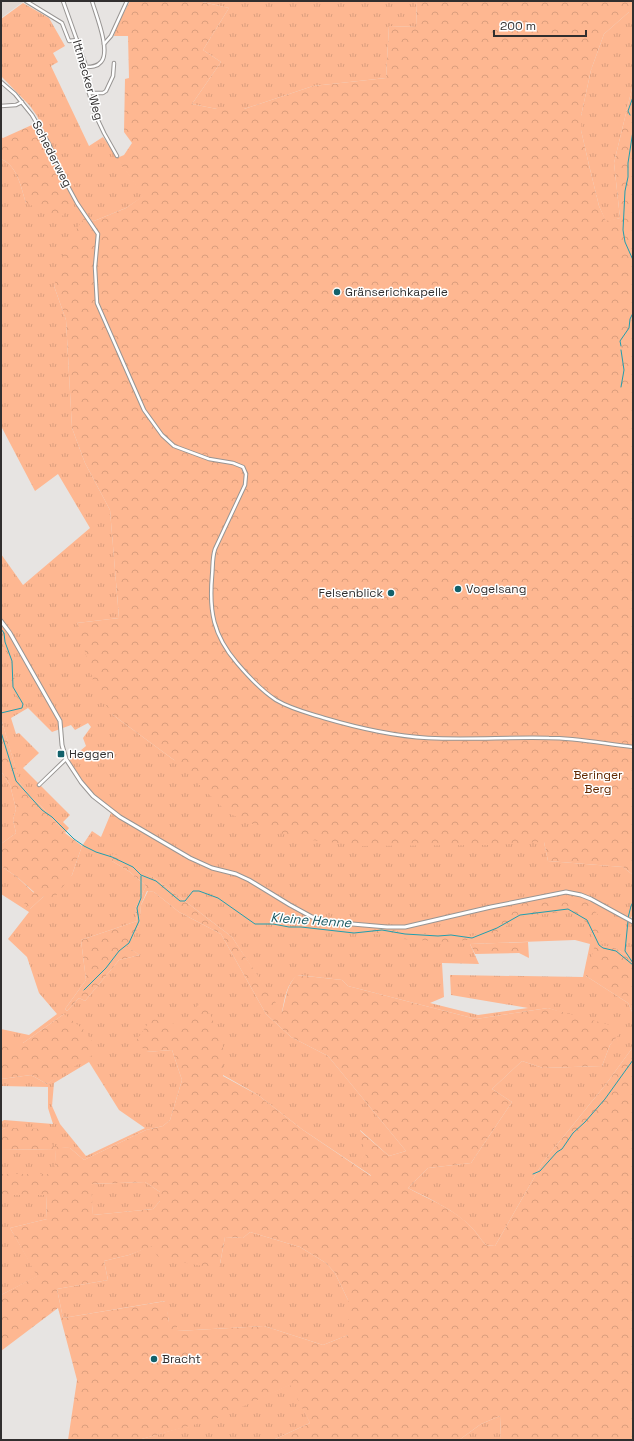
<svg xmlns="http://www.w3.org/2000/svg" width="634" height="1441" font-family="'Space Grotesk',sans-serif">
<defs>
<pattern id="grass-tufts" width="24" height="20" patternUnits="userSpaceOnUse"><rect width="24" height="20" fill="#feb791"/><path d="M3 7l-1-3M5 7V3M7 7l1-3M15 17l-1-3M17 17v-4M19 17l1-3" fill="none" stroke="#da9e7d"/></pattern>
<pattern id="forest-crowns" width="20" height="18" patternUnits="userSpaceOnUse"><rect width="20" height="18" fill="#feb791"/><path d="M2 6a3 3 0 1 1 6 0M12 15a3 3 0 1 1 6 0" fill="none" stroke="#da9e7d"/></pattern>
</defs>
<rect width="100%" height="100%" fill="#e7e4e2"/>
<path fill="#e1d7d1" d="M1,1H22L23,2L1,18Z"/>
<g fill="url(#grass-tufts)" fill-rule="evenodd">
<path d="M198,1H416L417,27L389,26L386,78L313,86L244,109H217L192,104L221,62L203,50L229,8Z"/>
<path d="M23,3L49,18L65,46L53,53L58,62L51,66L89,146L103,137L144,196L126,208L94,221L89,220L54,286L66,320L72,428L85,463L110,510L119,618L77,623L113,715L174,760L544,842L548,861L623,867L633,875V914L631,918L633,919V960L614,947L586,976L628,1003L633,1014V1047L606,1084L543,1162L495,1246L486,1245C481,1240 477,1233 472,1228C455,1210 430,1199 408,1188L428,1168L471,1163L512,1102L492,1089L522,1061L543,1068L602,1066L610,1045L620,1032L548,1008L476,1019L348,986L342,980L298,975C286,984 285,998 282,1012L280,1011L232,937L156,879L113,854L112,861L130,872L146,886L135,910L137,921L81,940L86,980L65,1009L67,1011L79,998L85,1001L119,960L140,955L126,947L139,926L141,905L148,891L154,892L179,912L221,934L266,1014L291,1037L328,1056L406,1151L389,1156L360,1130L372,1176L303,1130L258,1095L223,1075V1042L182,1025L146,1052L172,1050L182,1080L170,1120L163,1126L146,1130L84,1160L70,1148L53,1147L5,1128L1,1130V1122L4,1120L53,1124L48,1108V1087L1,1086V1079L31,1075L47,1084L61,1074L64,1014L23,1043H1V1029L29,1035L57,1014L39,993L27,957L8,939L29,912L1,894V866L17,877L34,893L30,909L44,896L72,875L82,846L92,831L101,837L111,813L84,783L69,760L86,746L83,738L91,727L88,723L75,730L71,725L52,732L28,708L11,718L16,734L19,733L39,753L23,768L70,815L63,822L69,828L65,833L43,808L28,794L20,783L18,777L1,718V624L6,630L11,632L1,619V554L23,585L90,528L58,474L35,491L1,426V159C18,166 21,188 26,203L77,201L37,116L30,106L1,76V19ZM575,940L590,944L583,977L450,975L451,995L528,1008L478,1015L430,1003L444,997L442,963L479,964L470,944ZM89,1062L119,1110L145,1128L86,1156L60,1124L52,1106L54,1083Z"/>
<path d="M629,12H633V84L614,163L620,218L606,222L599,206L589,165L581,130V116L591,70L604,34Z"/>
<path d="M1,771L10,785L16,809L13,820L16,833L1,844Z"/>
<path d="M1,1149L56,1150L55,1174H1Z"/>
<path d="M145,1182L160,1192V1201L153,1209L93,1215L90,1184Z"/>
<path d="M1,1195H46L47,1219L10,1228L38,1276L1,1295Z"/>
<path d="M250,1232L300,1247L326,1263L335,1273L348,1300V1335L323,1345L264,1326L177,1331L169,1322L165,1301L63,1318L57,1289L108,1280L104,1261L129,1255L155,1244L220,1264L225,1237L243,1238Z"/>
<path d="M291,1384L310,1423L273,1440H138L218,1417Z"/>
<path d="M500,1416L501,1440H459L481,1424Z"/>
</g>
<g fill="url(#forest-crowns)" fill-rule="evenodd">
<path d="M130,1H198L229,8L203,50L221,62L192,104L217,109H244L313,86L386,78L389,26L417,27L416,1H633V12H629L604,34L591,70L581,116V130L589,165L599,206L606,221L620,218L614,163L633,84V875L623,867L548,861L544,842L492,845L361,846L312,840L268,831L228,813L174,760L113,715L96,691L77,623L119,618L110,510L85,463L72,428L66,320L54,286L67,242L86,216L89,220L94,221L126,208L143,196L117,158L124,155L132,143L124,132L125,79L129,78L128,36H114L116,27Z"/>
<path d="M34,124L47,145L57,170L62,167L77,201L62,216L57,217L26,203C21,188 18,166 1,159V137L3,138Z"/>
<path d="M1,629L8,638L15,681L18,689L25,703H20L11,684V667L1,637Z"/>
<path d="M1,718L20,783L28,794L43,808L65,833L82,846L72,875L54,898L44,896L30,909L24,904L34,892L17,877L1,866V844L16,833L13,820L16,809L10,785L1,771Z"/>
<path d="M113,853L156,879L232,937L282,1012C286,999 286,985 297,975L342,980L348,986L476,1019L548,1008L617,1027L621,1032L610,1045L602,1066L543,1068L522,1061L492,1089L512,1102L471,1163L428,1168L408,1188C430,1200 455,1209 472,1228C477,1233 481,1240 486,1245L495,1246L543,1162L606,1084L633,1047V1440H501L500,1416L481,1424L459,1440H273L310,1423L290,1385L218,1418L138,1440H68L77,1380L58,1308L1,1351V1295L37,1276L10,1228L47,1219L46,1195H1V1174H54L56,1150L1,1149V1130L5,1128L46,1129L53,1146L70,1148L84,1160L146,1130L163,1126L170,1120L182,1080L172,1050L146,1052L136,1041L151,1019L182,1025L203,999L223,1042V1076L258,1095L303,1130L371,1176L359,1130L389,1156L406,1151L328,1056L291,1037L266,1014L221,934L179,912L154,892L147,891L141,905L139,926L127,947L140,955L119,960L85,1001L79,998L67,1011L65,1009L86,980L81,940L137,921L135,910L146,886L130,872L112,861ZM145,1182L160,1192V1201L153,1209L93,1215L91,1184ZM250,1232L300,1247L326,1263L335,1273L348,1300V1335L323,1345L264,1326L177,1331V1322H169L166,1301L63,1318L57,1289L108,1280L104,1261L129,1255L155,1245L154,1251L159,1258L219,1269L225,1237L243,1238Z"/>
<path d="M562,895L578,896L586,901L600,917L602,942L593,940L587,923L570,911L520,917L497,932L476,939L447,942L403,939L373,933L371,927L392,929L399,932L438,935L451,933L472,936L498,926L504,915L515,905Z"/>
<path d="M528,942L529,958L519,953L475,954L470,944Z"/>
<path d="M595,945L614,947L633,960V1014L628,1003L586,976Z"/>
<path d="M64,1014L84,1030L99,1051L47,1084L31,1075L1,1079V1043H23Z"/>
</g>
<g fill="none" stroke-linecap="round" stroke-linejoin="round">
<g stroke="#209eae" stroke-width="1">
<path d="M630,115L628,111L633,97"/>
<path d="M633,131L628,163V177L625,191L623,230L625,242L633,260"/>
<path d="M621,346L620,341L629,328L630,319L633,313"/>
<path d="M621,350L624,370L621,387"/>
<path d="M1,629L4,633L5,642L12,661L13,687L23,704L22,708L1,713"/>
<path d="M1,732L16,781L42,810L52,817L74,839L84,846L96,852L112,857L133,867L141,875L156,881L180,901H185L193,891H199L218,898L255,924H273L289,927H301L354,933L382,930L405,934L438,936L451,935L472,938L497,928L520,915L568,909L587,920L599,945L603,948L616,951L633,965"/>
<path d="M628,918L631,906L633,902"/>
<path d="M628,921L625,951L633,963"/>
<path d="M84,990L106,968L119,951L129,943L139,921L137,908L141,898V876"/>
<path d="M533,1174L540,1171L557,1152L562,1149L573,1133L585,1122L605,1099L633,1060"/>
</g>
<g stroke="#989593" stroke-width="4.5">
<g id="minor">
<path d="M26,1L62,23L69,41L77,40"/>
<path d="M63,1L85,63L89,93L95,114L104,133L117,156"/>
<path d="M104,44L111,36L127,1"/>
<path d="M86,67C91,67 97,67 101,62C111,51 96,15 92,1"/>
<path d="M1,82L15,94L32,115L49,144L64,179L77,203L98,234L95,267L97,303L144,410L162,435L174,446L209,459L233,463L243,467L246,474L245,485L215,549C212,558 213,567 212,576C209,611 213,635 237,663C248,676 262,691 276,700C291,709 308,713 324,718C358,728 393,736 428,738C468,740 509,737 549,738C577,738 605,744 633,747"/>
<path d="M89,93H103L106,91L113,76L114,63"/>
<path d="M1,106L16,105L22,102"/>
<path d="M39,785L66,759"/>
</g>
</g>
<g stroke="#989593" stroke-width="5">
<path id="tertiary" d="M1,621L10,633L60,721L62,745L66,759L81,782L93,796L120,817L190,858L212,868L236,874L249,880L290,905L312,917L329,922L387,927H405L491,907L566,892L581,895L591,899L633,922"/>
</g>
<use href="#minor" stroke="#fff" stroke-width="2.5"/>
<use href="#tertiary" stroke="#fff" stroke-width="3"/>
</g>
<g fill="#12616b" stroke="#fff" stroke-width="1.5">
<circle cx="337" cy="292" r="4"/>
<circle cx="458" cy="589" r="4"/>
<circle cx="391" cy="593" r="4"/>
<rect x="57" y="750" width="8" height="8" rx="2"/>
<circle cx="154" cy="1359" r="4"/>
</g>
<g text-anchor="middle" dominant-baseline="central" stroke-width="3" stroke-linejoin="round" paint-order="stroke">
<g font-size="12" fill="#312f2f" stroke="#fff">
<text transform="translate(88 80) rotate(74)">Ittmecker Weg</text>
<text transform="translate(52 154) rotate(63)">Schederweg</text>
</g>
<g font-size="12" fill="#312f2f" stroke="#fff" text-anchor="start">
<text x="345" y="292">Gränserichkapelle</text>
<text x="466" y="589">Vogelsang</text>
<text x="383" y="593" text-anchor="end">Felsenblick</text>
<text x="69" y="754">Heggen</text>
<text x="162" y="1359">Bracht</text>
</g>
<g font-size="12" fill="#612800" stroke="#fff">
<text x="598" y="775">Beringer<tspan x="598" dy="14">Berg</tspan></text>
</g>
<g font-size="13" font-style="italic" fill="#1b5a63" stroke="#fff">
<text transform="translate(311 920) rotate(4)">Kleine Henne</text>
</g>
</g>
<rect width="634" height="1441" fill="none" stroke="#312f2f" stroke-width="4"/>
<path d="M494 30v6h92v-6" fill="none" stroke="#312f2f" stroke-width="2"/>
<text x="500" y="30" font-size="12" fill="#312f2f" stroke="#ffffff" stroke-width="3" paint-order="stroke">200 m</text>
</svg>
